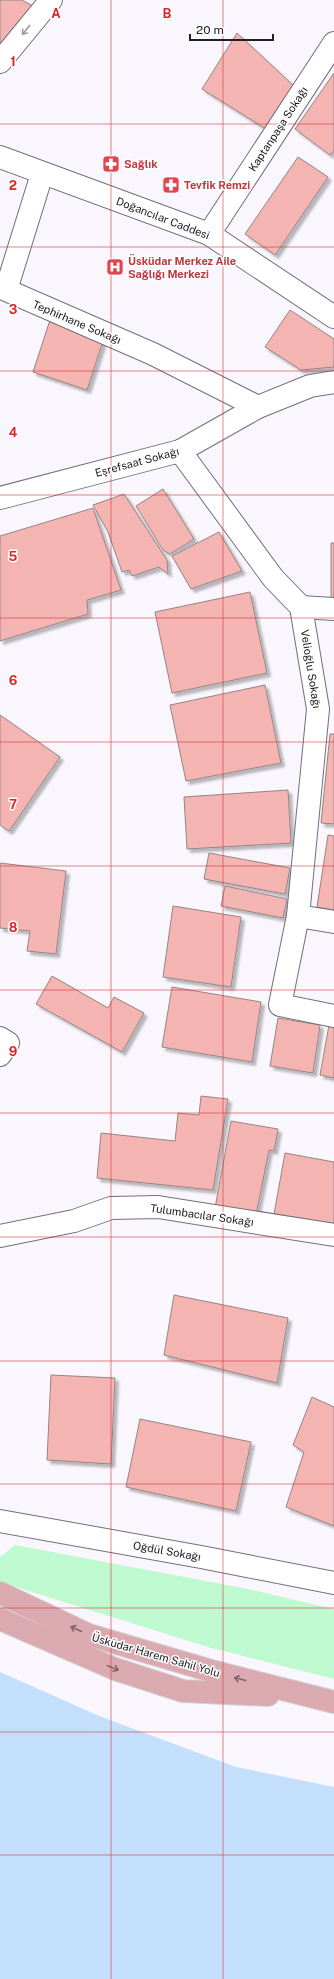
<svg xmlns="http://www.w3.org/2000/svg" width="334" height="1979" font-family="'Public Sans',sans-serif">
<defs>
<filter id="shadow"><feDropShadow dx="3.5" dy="3.5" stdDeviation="1" flood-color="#0004"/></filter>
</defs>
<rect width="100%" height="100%" fill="#f9f6fd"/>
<path fill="#bef9d0" d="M15,1545L243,1588L334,1609V1679L208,1647L0,1582V1557Z"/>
<path fill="#c3dffb" d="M0,1672L99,1716L236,1767L334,1787V1979H0Z"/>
<g fill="#f3b4b2" stroke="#968483" filter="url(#shadow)">
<path d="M0,0H22L35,7L0,51Z"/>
<path d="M237,33L295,87L266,129L202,89Z"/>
<path d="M334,73V150L330,155L295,129Z"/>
<path d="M298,157L328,177L275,255L245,234Z"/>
<path d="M290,310L334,339V367L301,370L265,347Z"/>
<path d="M50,320L104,338L87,390L33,372Z"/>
<path d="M163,489L194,539L170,554L163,550L136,506Z"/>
<path d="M124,494L167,560L168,574L159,567L132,576L129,570L122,572L108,532L93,505Z"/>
<path d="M93,508L121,590L87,600L88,614L0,641V536Z"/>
<path d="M219,532L242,571L191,589L172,556Z"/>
<path d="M331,543H334V598L331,597Z"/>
<path d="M250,592L267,673L172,693L155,612Z"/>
<path d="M265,685L281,763L186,781L170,705Z"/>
<path d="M0,715L60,757L9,831L0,825Z"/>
<path d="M330,734H334V824L321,823Z"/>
<path d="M288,790L291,843L187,849L184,797Z"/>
<path d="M328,835L334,836V910L317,907Z"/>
<path d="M209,853L290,868L285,894L204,879Z"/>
<path d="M0,863L66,871L56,954L27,951L30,931L0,928Z"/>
<path d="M225,886L287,899L283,918L221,906Z"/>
<path d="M173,906L241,917L231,987L163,977Z"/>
<path d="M52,976L108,1008L114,997L144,1013L122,1052L36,1004Z"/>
<path d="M172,987L261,1002L252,1062L162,1047Z"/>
<path d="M278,1018L320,1025L313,1073L270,1066Z"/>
<path d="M329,1025L334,1026V1078L320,1075Z"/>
<path d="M201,1096L228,1099L213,1190L97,1178L101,1133L175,1141L178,1113L199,1115Z"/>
<path d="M231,1121L278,1129L274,1151L269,1150L256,1215L215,1208Z"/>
<path d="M285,1153L334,1162V1226L274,1214Z"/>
<path d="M174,1295L288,1318L277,1383L164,1355Z"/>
<path d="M51,1375L115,1378L111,1464L47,1460Z"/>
<path d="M312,1397L334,1407V1526L286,1507L304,1452L293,1445Z"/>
<path d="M140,1419L251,1442L236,1511L126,1487Z"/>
</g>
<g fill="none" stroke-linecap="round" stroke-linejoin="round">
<g stroke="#746e7c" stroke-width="24">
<g id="minor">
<path d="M0,62L51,0"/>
<path d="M0,157L209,234L334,317"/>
<path d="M42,174L6,290L153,354L258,407"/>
<path d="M209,234L334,43"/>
<path d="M180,451L273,578L301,607L318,709L298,916L334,922"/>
<path d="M0,498L180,451L258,407L310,386L334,382"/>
<path d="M301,607L334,609"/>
<path d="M298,916L280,1005L334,1016"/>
<path d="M0,1038L8,1043L0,1055"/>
<path d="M0,1236L74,1221L111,1208L158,1207L334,1235"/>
<path d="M0,1521L201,1557L334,1583"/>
</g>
</g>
<g stroke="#d3d2d3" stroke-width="24">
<g id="major">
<path d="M0,1593L89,1635L215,1672L334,1702"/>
<path d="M0,1619L115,1669L183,1691L268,1695"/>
</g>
</g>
<use href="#minor" stroke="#fff" stroke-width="22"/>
<use href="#major" stroke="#daaab0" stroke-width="22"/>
</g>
<defs><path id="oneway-shaft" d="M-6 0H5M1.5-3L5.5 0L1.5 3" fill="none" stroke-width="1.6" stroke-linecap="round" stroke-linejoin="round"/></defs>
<use stroke="#9c9b9d" href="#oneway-shaft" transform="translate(26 30) rotate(129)"/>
<g stroke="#7e656a">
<use href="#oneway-shaft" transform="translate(76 1629) rotate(-155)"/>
<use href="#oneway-shaft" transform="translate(113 1668) rotate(22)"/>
<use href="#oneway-shaft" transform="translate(240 1679) rotate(-166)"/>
</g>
<path fill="none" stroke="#d62828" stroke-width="1" stroke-opacity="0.55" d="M111,0V1979M223,0V1979M0,124H334M0,247H334M0,371H334M0,495H334M0,618H334M0,742H334M0,866H334M0,990H334M0,1113H334M0,1237H334M0,1361H334M0,1484H334M0,1608H334M0,1732H334M0,1855H334"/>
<defs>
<g id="pharmacy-square" transform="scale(0.9)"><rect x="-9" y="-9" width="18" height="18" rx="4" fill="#e0444e" stroke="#fff"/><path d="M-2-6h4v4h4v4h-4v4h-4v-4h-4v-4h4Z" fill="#fff"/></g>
<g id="hospital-square" transform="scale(0.9)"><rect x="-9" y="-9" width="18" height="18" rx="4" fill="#e0444e" stroke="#fff"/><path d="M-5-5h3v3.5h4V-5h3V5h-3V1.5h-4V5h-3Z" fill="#fff"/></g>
</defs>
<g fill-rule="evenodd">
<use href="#pharmacy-square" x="111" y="164"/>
<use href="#pharmacy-square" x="171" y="185"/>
<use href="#hospital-square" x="115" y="267"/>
</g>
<g text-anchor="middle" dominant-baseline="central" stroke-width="3" stroke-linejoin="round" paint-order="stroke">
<g font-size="11" fill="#222025" stroke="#fff">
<text transform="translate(278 129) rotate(-57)">Kaptanpaşa Sokağı</text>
<text transform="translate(163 218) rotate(21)">Doğancılar Caddesi</text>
<text transform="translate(77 322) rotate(23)">Tephirhane Sokağı</text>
<text transform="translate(137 462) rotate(-15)">Eşrefsaat Sokağı</text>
<text transform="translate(311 669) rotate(81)">Velioğlu Sokağı</text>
<text transform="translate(202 1215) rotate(8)">Tulumbacılar Sokağı</text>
<text transform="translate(167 1551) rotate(10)">Oğdül Sokağı</text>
<text transform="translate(156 1655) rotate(16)">Üsküdar Harem Sahil Yolu</text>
</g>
<g font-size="11" font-weight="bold" fill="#be3a42" stroke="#fff" text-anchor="start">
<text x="124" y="164">Sağlık</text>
<text x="184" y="185">Tevfik Remzi</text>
<text x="128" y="261">Üsküdar Merkez Aile<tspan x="128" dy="13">Sağlığı Merkezi</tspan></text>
</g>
</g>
<g font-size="13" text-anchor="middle" font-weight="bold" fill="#d62828" stroke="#fff" stroke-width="3" stroke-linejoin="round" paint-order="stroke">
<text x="56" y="18">A</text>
<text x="167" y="18">B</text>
<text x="13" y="66">1</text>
<text x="13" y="190">2</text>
<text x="13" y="314">3</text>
<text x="13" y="437">4</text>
<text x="13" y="561">5</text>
<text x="13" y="685">6</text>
<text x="13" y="809">7</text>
<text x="13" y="932">8</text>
<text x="13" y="1056">9</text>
</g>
<path d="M190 34v6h83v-6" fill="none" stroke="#222025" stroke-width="2"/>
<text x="196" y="34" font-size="12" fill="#222025" stroke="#ffffff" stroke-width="3" paint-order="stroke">20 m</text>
</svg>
